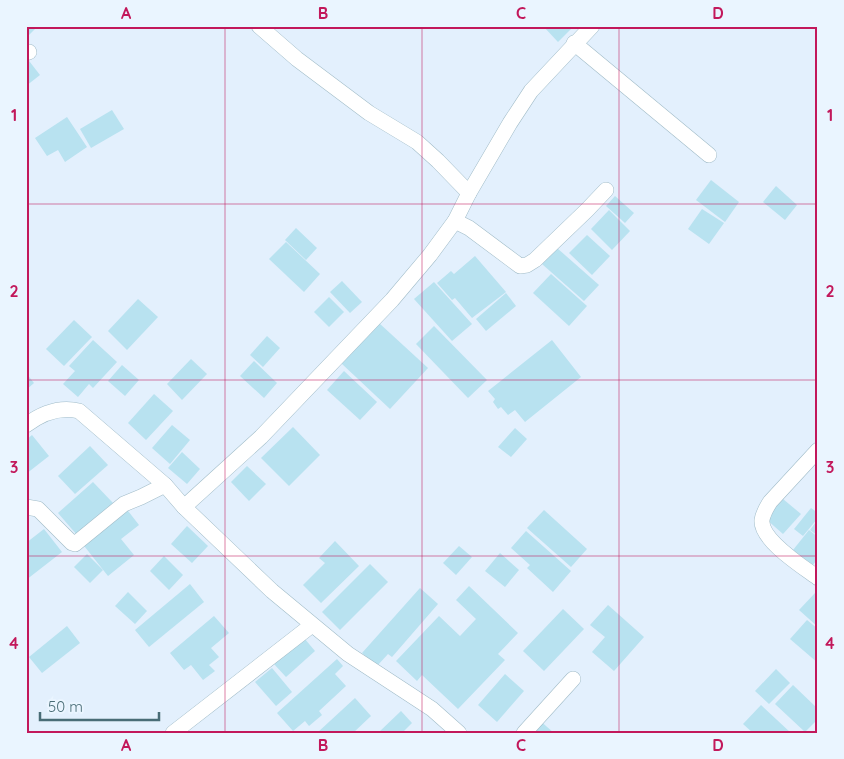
<svg xmlns="http://www.w3.org/2000/svg" width="844" height="759" font-family="Quicksand,sans-serif">
<rect width="100%" height="100%" fill="#e3f0fd"/>
<g fill="#b8e2f0">
<path d="M26,26H38L26,38Z"/>
<path d="M543,26H574L558,42Z"/>
<path d="M26,57L40,75L26,86Z"/>
<path d="M112,110L124,129L91,148L80,129Z"/>
<path d="M67,117L87,147L65,162L58,150L47,156L35,138Z"/>
<path d="M711,180L739,202L725,222L696,200Z"/>
<path d="M776,186L797,205L785,220L763,202Z"/>
<path d="M615,196L634,213L625,223L606,206Z"/>
<path d="M702,209L724,223L709,244L688,229Z"/>
<path d="M609,210L630,231L612,250L591,229Z"/>
<path d="M296,228L317,248L306,260L285,240Z"/>
<path d="M587,235L610,256L592,275L569,253Z"/>
<path d="M286,242L320,274L304,292L269,259Z"/>
<path d="M557,248L599,285L584,301L542,264Z"/>
<path d="M475,256L506,292L472,318L455,298L452,300L437,283L451,271L454,274Z"/>
<path d="M551,274L587,306L569,326L533,293Z"/>
<path d="M342,281L362,302L350,313L330,292Z"/>
<path d="M434,282L472,324L452,341L414,299Z"/>
<path d="M506,293L516,306L486,331L476,319Z"/>
<path d="M329,297L344,312L329,327L314,312Z"/>
<path d="M138,299L158,317L127,350L108,331Z"/>
<path d="M74,320L92,337L64,366L46,349Z"/>
<path d="M379,323L428,368L390,409L341,363Z"/>
<path d="M434,326L487,380L468,398L416,344Z"/>
<path d="M267,336L280,348L263,367L250,355Z"/>
<path d="M93,340L117,362L93,388L89,384L78,397L63,384L75,371L69,366Z"/>
<path d="M552,340L581,377L525,422L515,410L508,415L501,407L498,409L493,402L495,399L488,391Z"/>
<path d="M191,359L207,374L182,400L167,384Z"/>
<path d="M254,361L277,383L264,398L240,376Z"/>
<path d="M122,365L139,380L125,396L108,381Z"/>
<path d="M344,371L377,402L360,420L327,390Z"/>
<path d="M26,373L34,383L26,390Z"/>
<path d="M154,394L173,411L146,440L128,423Z"/>
<path d="M172,425L190,440L170,464L152,448Z"/>
<path d="M293,427L320,455L289,486L261,458Z"/>
<path d="M515,428L527,439L511,457L498,447Z"/>
<path d="M32,435L49,456L26,474V440Z"/>
<path d="M90,446L108,465L75,494L58,476Z"/>
<path d="M182,452L200,469L187,484L168,468Z"/>
<path d="M247,466L266,484L249,501L231,482Z"/>
<path d="M93,482L113,503L77,535L58,513Z"/>
<path d="M783,499L801,514L783,534L766,519Z"/>
<path d="M125,507L139,525L121,539L134,555L108,576L81,542Z"/>
<path d="M811,508L818,513V518L803,536L794,529Z"/>
<path d="M544,510L587,549L571,567L527,528Z"/>
<path d="M818,519V536L810,530Z"/>
<path d="M187,526L208,546L192,563L171,544Z"/>
<path d="M44,529L62,552L26,580V543Z"/>
<path d="M809,530L818,537V558L813,565L793,550Z"/>
<path d="M526,531L571,571L553,592L527,568L530,565L511,548Z"/>
<path d="M335,541L359,566L321,603L303,585L325,563L319,558Z"/>
<path d="M459,546L472,557L456,575L443,563Z"/>
<path d="M500,553L519,570L505,587L485,571Z"/>
<path d="M87,554L103,570L90,583L74,567Z"/>
<path d="M164,556L183,575L169,590L150,571Z"/>
<path d="M370,564L388,582L340,630L322,612Z"/>
<path d="M190,584L204,602L149,647L135,630Z"/>
<path d="M469,586L518,633L498,654L505,660L458,709L422,675L417,681L396,661L439,616L460,636L476,619L456,600Z"/>
<path d="M420,588L438,604L392,657L388,654L377,666L362,653Z"/>
<path d="M128,592L147,611L135,624L115,606Z"/>
<path d="M815,593L818,596V627L799,610Z"/>
<path d="M608,605L644,637L614,671L592,652L605,637L590,625Z"/>
<path d="M563,609L584,629L544,671L523,651Z"/>
<path d="M214,616L229,633L211,648L219,657L209,665L215,671L203,680L191,665L184,670L170,653Z"/>
<path d="M807,620L818,629V663L790,639Z"/>
<path d="M67,626L80,643L42,673L29,657Z"/>
<path d="M304,638L315,651L286,677L274,664Z"/>
<path d="M337,659L343,666L335,674L346,686L319,711L322,715L309,726L305,721L293,731L277,713Z"/>
<path d="M272,668L292,692L276,706L255,682Z"/>
<path d="M776,669L790,683L769,704L755,691Z"/>
<path d="M505,674L524,691L497,722L478,705Z"/>
<path d="M793,685L818,709V719L805,732L775,704Z"/>
<path d="M355,698L371,716L353,733H317Z"/>
<path d="M761,705L791,733H753L743,724Z"/>
<path d="M401,711L412,723L402,733H378Z"/>
<path d="M538,719L554,733H526Z"/>
</g>
<g fill="none" stroke-linecap="round" stroke-linejoin="round">
<g stroke="#a1bcc8" stroke-width="16">
<g id="minor">
<path d="M259,26L297,59L369,113L417,142L438,161L469,193"/>
<path d="M574,43L709,155"/>
<path d="M26,53L29,52"/>
<path d="M455,221L469,228L520,266L527,265L535,260L587,210L606,190"/>
<path d="M26,425C42,413 59,406 79,411L165,485L184,507L272,591L348,654L432,709L459,733"/>
<path d="M818,450L770,502C767,507 763,513 762,520C760,540 803,567 818,578"/>
<path d="M26,507L38,509L72,543L75,544L124,504L141,497L165,485"/>
<path d="M184,507L261,437L392,300L430,255L455,221L469,193L510,123L531,91L592,26"/>
<path d="M173,733L312,625"/>
<path d="M524,733L573,679"/>
</g>
</g>
<use href="#minor" stroke="#fff" stroke-width="15"/>
</g>
<path fill="none" stroke="#c2185b" stroke-width="1" stroke-opacity="0.55" d="M225,26V733M422,26V733M619,26V733M26,204H818M26,380H818M26,556H818"/>
<rect width="844" height="759" fill="none" stroke="#eaf5ff" stroke-width="55"/>
<path d="M40 712v8h119v-8" fill="none" stroke="#486c76" stroke-width="2.5"/>
<text x="48" y="712" font-size="15" fill="#486c76" stroke="#eaf5ff" stroke-width="4" paint-order="stroke">50 m</text>
<rect x="28" y="28" width="788" height="704" fill="none" stroke="#c2185b" stroke-width="2"/>
<g font-size="16" text-anchor="middle" font-weight="bold" fill="#c2185b">
<text x="126" y="19">A</text>
<text x="323" y="19">B</text>
<text x="521" y="19">C</text>
<text x="718" y="19">D</text>
<text x="14" y="121">1</text>
<text x="830" y="121">1</text>
<text x="14" y="297">2</text>
<text x="830" y="297">2</text>
<text x="14" y="473">3</text>
<text x="830" y="473">3</text>
<text x="14" y="649">4</text>
<text x="830" y="649">4</text>
<text x="126" y="751">A</text>
<text x="323" y="751">B</text>
<text x="521" y="751">C</text>
<text x="718" y="751">D</text>
</g>
</svg>
